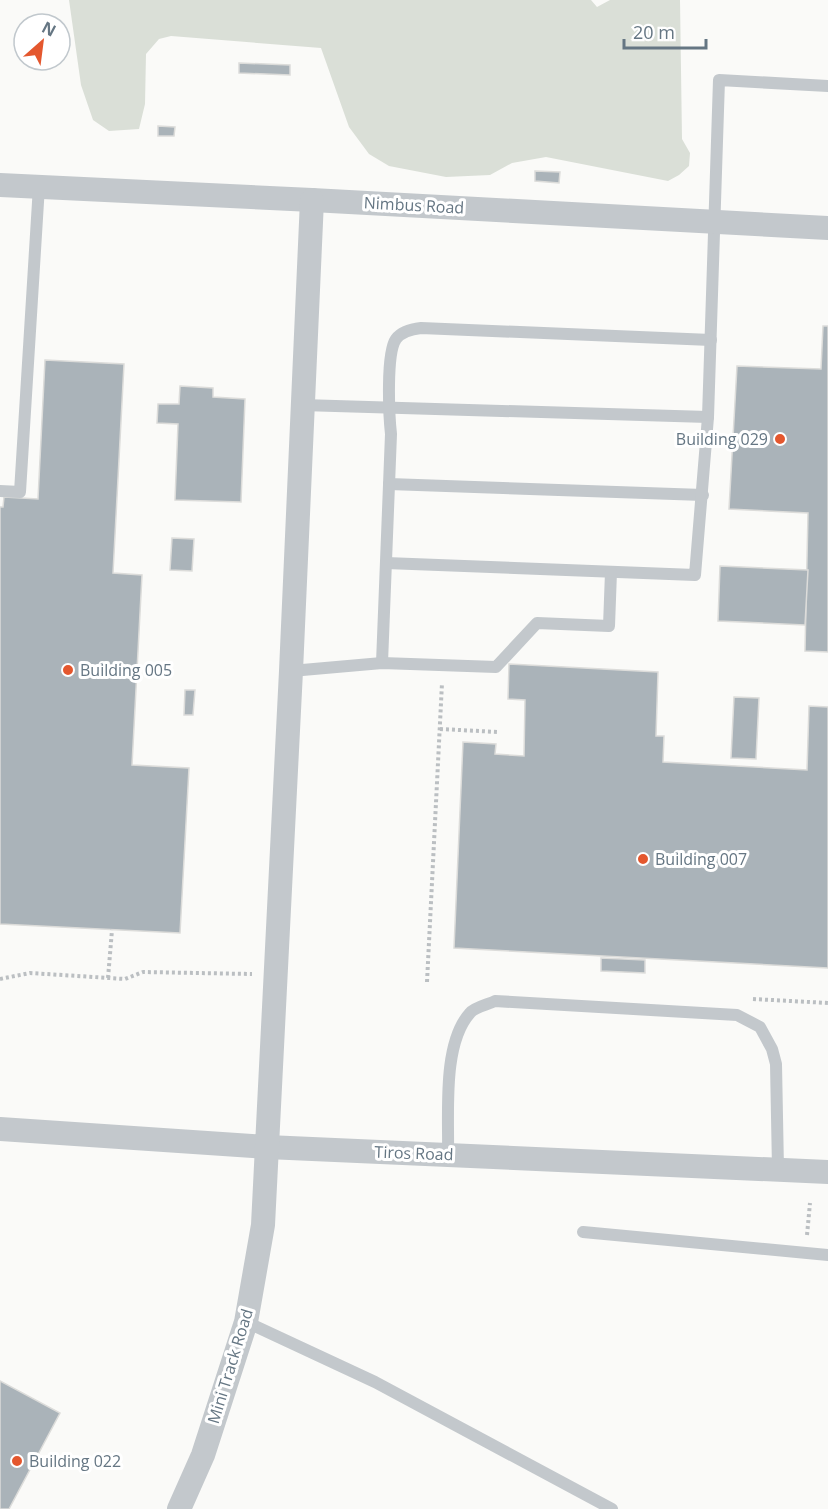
<svg xmlns="http://www.w3.org/2000/svg" width="828" height="1509" font-family="'Open Sans',sans-serif">
<rect width="100%" height="100%" fill="#fafaf8"/>
<path fill="#dadfd7" d="M69,0H591L597,7L610,0H680L682,139L690,153L689,166L679,175L668,181L546,157L512,163L490,175L446,177L389,166L369,154L349,127L321,48L171,36L159,39L146,54L145,104L139,129L109,131L93,120L81,85Z"/>
<g fill="#aab3b9" stroke="#dcdcda" stroke-width="1.5">
<path d="M239,63L290,65V75L239,73Z"/>
<path d="M158,126L175,127L174,136H158Z"/>
<path d="M535,171L560,172L559,183L535,181Z"/>
<path d="M823,326H828V652L805,651L808,513L729,509L737,366L821,369Z"/>
<path d="M45,360L124,364L113,573L142,575L132,765L189,768L180,933L0,924V507H3L4,497L38,499Z"/>
<path d="M180,386L213,388V397L245,399L241,502L175,500L178,424L157,423L158,404H179Z"/>
<path d="M172,538L194,539L192,571L170,570Z"/>
<path d="M720,566L808,570L805,625L718,621Z"/>
<path d="M509,664L658,672L656,736H664L663,762L807,770L809,706L828,707V968L454,948L463,742L496,744L495,754L524,756L525,700L508,699Z"/>
<path d="M185,690H195L193,715H184Z"/>
<path d="M734,697L759,698L756,759L731,758Z"/>
<path d="M601,958L645,960V973L601,971Z"/>
<path d="M0,1381L60,1413L9,1509H0Z"/>
</g>
<g fill="none" stroke-linecap="round" stroke-linejoin="round">
<g stroke="#bbbfc2" stroke-width="4" stroke-dasharray="3 3" stroke-linecap="butt">
<path d="M440,729L498,732"/>
<path d="M108,978L112,930"/>
<path d="M0,979L30,973L125,979L143,972L252,974"/>
<path d="M427,982L442,683"/>
<path d="M753,999L828,1003"/>
<path d="M807,1235L810,1203"/>
</g>
<g stroke="#c3c8cc" stroke-width="12">
<path d="M302,405L708,417"/>
<path d="M389,484L703,495"/>
<path d="M0,491L20,492L39,186"/>
<path d="M386,563L695,575L708,417L719,80L828,86"/>
<path d="M382,663L391,434C389,416 386,353 396,339C402,331 412,329 421,328L711,340"/>
<path d="M291,671L382,663L496,667L537,623L609,626L611,572"/>
<path d="M448,1155C449,1114 442,1044 470,1013C475,1007 487,1005 495,1001L737,1015L760,1027L772,1049L776,1064L778,1169"/>
<path d="M583,1232L828,1255"/>
<path d="M246,1322L375,1382L612,1509"/>
</g>
<g stroke="#c3c8cc" stroke-width="24">
<path d="M0,185L312,200L828,228"/>
<path d="M0,1129L267,1147L828,1172"/>
<path d="M179,1509L203,1455L246,1322L263,1225L291,671L312,200"/>
</g>
</g>
<g fill="#e4572e" stroke="#fff" stroke-width="2">
<circle cx="780" cy="439" r="6"/>
<circle cx="68" cy="670" r="6"/>
<circle cx="643" cy="859" r="6"/>
<circle cx="17" cy="1461" r="6"/>
</g>
<g text-anchor="middle" dominant-baseline="central" stroke-width="6" stroke-linejoin="round" paint-order="stroke">
<g font-size="16" fill="#657683" stroke="#fff">
<text transform="translate(414 205) rotate(3)">Nimbus Road</text>
<text transform="translate(414 1153) rotate(2)">Tiros Road</text>
<text transform="translate(230 1366) rotate(-73)">Mini Track Road</text>
</g>
<g font-size="16" fill="#657683" stroke="#fff" text-anchor="start">
<text x="768" y="439" text-anchor="end">Building 029</text>
<text x="80" y="670">Building 005</text>
<text x="655" y="859">Building 007</text>
<text x="29" y="1461">Building 022</text>
</g>
</g>
<g transform="translate(42 42) rotate(28)"><circle r="28" fill="#ffffff" stroke="#c1c8cd" stroke-width="1.5"/>
<path d="M0-4.5L10 22L0 15L-10 22Z" fill="#e4572e"/>
<text y="-9" font-size="16" font-weight="bold" text-anchor="middle" fill="#657683">N</text>
</g>
<path d="M624 39v9h82v-9" fill="none" stroke="#657683" stroke-width="3"/>
<text x="633" y="39" font-size="18" fill="#657683" stroke="#ffffff" stroke-width="4.5" paint-order="stroke">20 m</text>
</svg>
